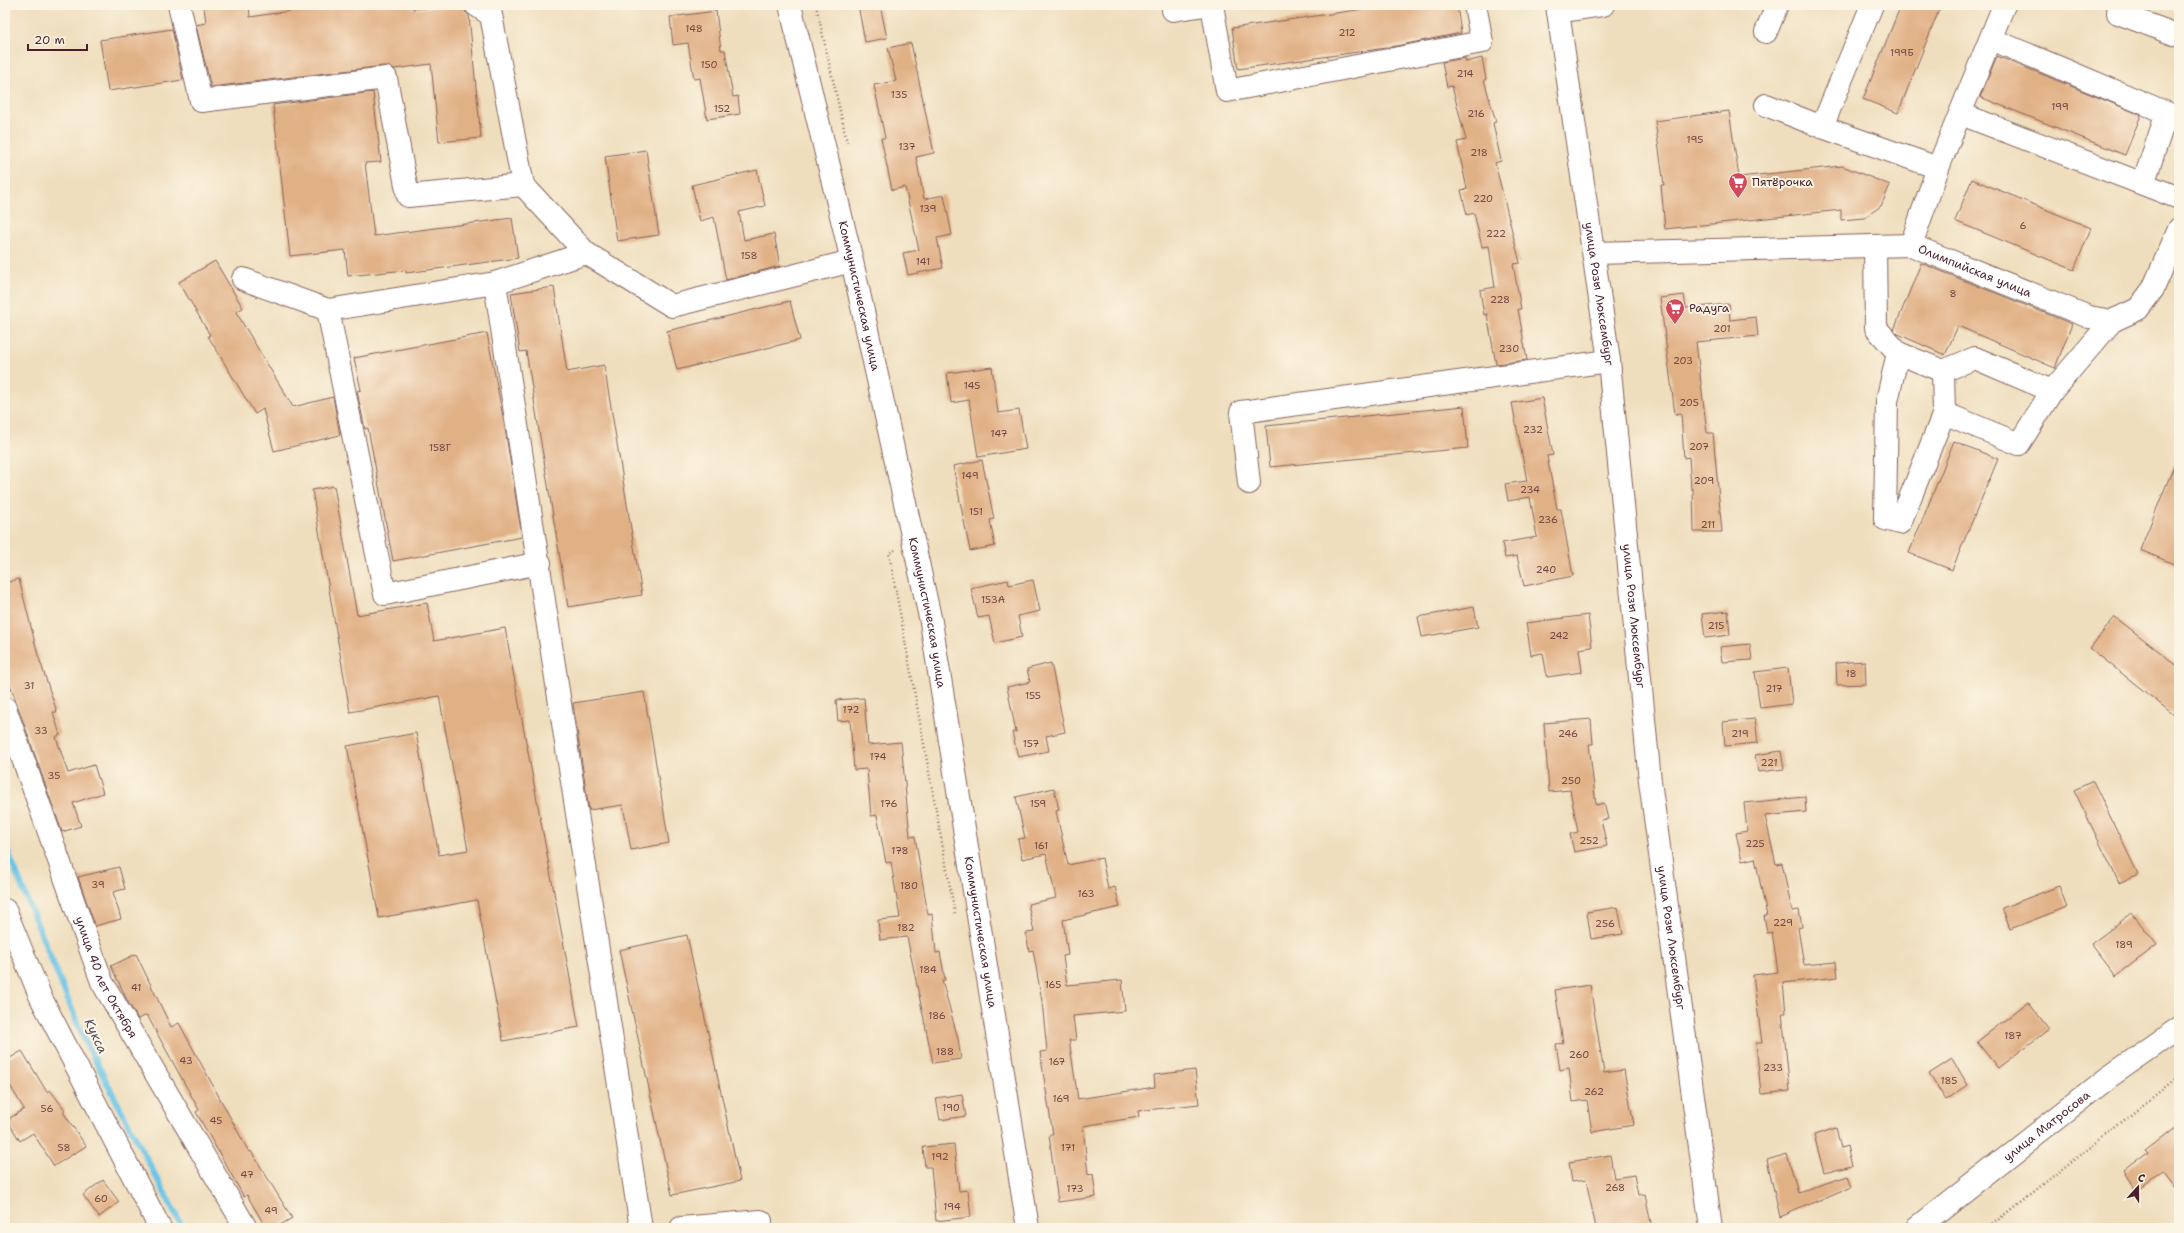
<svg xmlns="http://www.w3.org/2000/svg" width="2184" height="1233" font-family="'Shantell Sans',sans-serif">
<rect width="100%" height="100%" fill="#fcf5e5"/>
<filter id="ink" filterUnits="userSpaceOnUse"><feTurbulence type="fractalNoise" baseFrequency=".025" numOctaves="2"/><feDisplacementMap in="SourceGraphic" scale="8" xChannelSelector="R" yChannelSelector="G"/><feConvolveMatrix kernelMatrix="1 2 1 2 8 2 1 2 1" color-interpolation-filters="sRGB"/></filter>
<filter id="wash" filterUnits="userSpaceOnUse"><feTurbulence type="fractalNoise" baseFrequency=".012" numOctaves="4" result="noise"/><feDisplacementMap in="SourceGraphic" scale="16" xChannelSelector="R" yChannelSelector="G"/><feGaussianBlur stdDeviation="0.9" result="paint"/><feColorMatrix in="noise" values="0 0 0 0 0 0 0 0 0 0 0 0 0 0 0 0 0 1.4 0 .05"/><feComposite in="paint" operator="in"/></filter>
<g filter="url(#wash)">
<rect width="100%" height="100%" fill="#efdebd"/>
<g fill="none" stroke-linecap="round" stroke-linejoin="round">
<path stroke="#6ac5e7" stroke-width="6" d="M5,845L83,1037L183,1228"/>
</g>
<g id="blocks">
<g fill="#e1b186">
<path d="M218,5H249L250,17L330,5H412L413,9L464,5L465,11L469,16L481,138L439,142L431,64L394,69L384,66L211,87L196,25L206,23L204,7Z"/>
<path d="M858,5H880L887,38L865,42Z"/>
<path d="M1392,5H1457L1461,33L1386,48L1238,69L1232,28Z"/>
<path d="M1901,5H1941L1898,113L1863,99Z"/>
<path d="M716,11L721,50H725L733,97L738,96L740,114L707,119L700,78L694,79L688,43L673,45L670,17Z"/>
<path d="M172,29L183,80L108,91L100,40Z"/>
<path d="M911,43L934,153L916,157L924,199L944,195L952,235L937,238L943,268L908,275L903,253L919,250L905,187L892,190L881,138H885L874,85L896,81L888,48Z"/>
<path d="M1997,56L2141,115L2125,155L1980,97Z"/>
<path d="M1465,58L1466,62L1482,58L1486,79L1484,80L1496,122L1493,123L1501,161L1495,163L1520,263L1513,264L1521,309H1518L1527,360L1496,364L1487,314L1484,315L1480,290L1495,287L1489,246L1482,247L1474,213L1467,215L1461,190L1467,189L1457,142L1466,140L1452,86L1447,87L1442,62Z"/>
<path d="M373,92L381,162L365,163L374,236L512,218L518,258L406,273V270L348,276L345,250L290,256L273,105Z"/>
<path d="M1729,111L1739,177L1842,166L1890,185L1881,206L1864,218L1841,220V210L1665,229L1661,185H1664L1655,121Z"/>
<path d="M646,150L659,235L617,241L605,156Z"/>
<path d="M757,170L765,206L739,212L744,240L774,234L780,266L726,280L714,217L700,221L692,185Z"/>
<path d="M1972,179L2091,228L2074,270L1955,221Z"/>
<path d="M215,261L243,308L236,312L293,407L333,397L340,435L274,451L263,409L255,414L208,336L210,335L179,282Z"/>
<path d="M1921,263L2072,324L2055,368L1958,326L1945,355L1898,334L1894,330Z"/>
<path d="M554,287L567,372L604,365L642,595L568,607L526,351L520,352L511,293Z"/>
<path d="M1684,295L1686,308L1729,304L1730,320L1756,317L1758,336L1696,342L1707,433H1713L1722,532H1694L1693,489H1691L1689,457L1684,458L1681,413L1675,414L1660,298Z"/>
<path d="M790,301L800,340L677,370L667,331Z"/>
<path d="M487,333L505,428L522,537L393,561L368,428L365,429L357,391L361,390L354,358Z"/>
<path d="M992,367L998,413L1019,410L1026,449L978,457L969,400L951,403L947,373Z"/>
<path d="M1542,398L1553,455L1547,456L1557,509H1561L1573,576L1524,586L1517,556L1505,558L1502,543L1537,537L1530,497L1508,501L1505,484L1527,481L1512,403Z"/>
<path d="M1464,406L1468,448L1270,467L1266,426Z"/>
<path d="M1954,441L1998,459L1952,570L1909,553Z"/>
<path d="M2178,456H2179V566L2140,550Z"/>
<path d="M982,460L994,519L990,520L995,546L970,551L953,466Z"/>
<path d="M334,486L357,615L427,603L434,641L505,628L579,1027L503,1041L477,900L379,918L347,746L416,733L439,855L468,850L439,696L350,712L312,490Z"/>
<path d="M19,579L38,655L57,712H53L60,735L56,737L68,773L94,765L103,793L73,803L81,826L62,832L5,670V583Z"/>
<path d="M1008,580L1009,585L1033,580L1040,611L1018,616L1022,637L995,643L989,616L978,618L971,588Z"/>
<path d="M1474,607L1478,627L1422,637L1418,617Z"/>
<path d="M1728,611L1730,635L1705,638L1702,614Z"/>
<path d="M1588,615L1592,647L1579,649L1582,672L1547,677L1543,653L1531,655L1526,623Z"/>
<path d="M2115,617L2179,667V719L2090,648Z"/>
<path d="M1750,644L1752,660L1722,662L1720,647Z"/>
<path d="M1865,661L1866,684L1837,685L1836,663Z"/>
<path d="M1051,663L1065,732L1046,736L1049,751L1018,757L1012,732H1016L1007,687L1030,682L1027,669Z"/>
<path d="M1788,668L1792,704L1760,708L1755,672Z"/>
<path d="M644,692L669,843L631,850L623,805L589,810L573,703Z"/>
<path d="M864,698L868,745L901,742L910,837L915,836L928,915L932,914L936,953L940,952L945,980H942L958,1039L961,1059L933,1063L907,937L880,940L878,920L900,918L891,862L886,863L877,815L871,816L867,769L854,770L850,720L838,721L836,700Z"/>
<path d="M1591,719L1593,744H1589L1596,805L1604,803L1608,819L1601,820L1607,846L1574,852L1570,834L1578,832L1570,790L1549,792L1544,723Z"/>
<path d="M1755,719L1758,743L1725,746L1723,722Z"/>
<path d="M1781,751L1784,769L1758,772L1755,755Z"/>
<path d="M2093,781L2138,874L2119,883L2074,790Z"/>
<path d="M1054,788L1059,810L1056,811L1068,865L1102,858L1108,889L1115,887L1120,907L1063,920L1068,955L1063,956L1067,985L1122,980L1125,1011L1073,1016L1076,1040H1069L1078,1099L1155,1087L1154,1075L1195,1070L1199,1104L1138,1111L1139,1117L1083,1126L1088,1175L1093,1174L1096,1197L1058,1202L1049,1135H1053L1040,1052L1047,1051L1042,1001L1033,950L1029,951L1026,933L1034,932L1028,904L1056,898L1046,854L1022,859L1018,839L1025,838L1016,797Z"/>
<path d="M1805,797L1806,812L1765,816L1776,864L1782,863L1792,911L1799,910L1802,927L1798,928L1804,965L1836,962L1838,977L1783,983L1786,1013H1782L1790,1091L1761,1094L1756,1043H1762L1753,975L1778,972L1772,932L1767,933L1764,916H1767L1755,858L1742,861L1736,833L1747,831L1744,803Z"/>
<path d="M119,867L125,889L113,892L121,919L95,926L78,877Z"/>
<path d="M2059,886L2067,907L2010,929L2002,908Z"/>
<path d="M1618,907L1623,934L1591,939L1587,912Z"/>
<path d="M2132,913L2157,945L2116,976L2091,944Z"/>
<path d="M687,935L740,1181L672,1195L619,950Z"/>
<path d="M136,954L171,1027L179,1023L249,1152L251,1151L292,1218L275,1228H266L247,1195L244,1197L196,1112L199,1110L147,1015L138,1019L129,1004L111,966Z"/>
<path d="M1590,985L1604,1073L1624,1070L1634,1125L1592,1132L1587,1100L1573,1102L1569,1068L1560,1070L1556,1044L1563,1043L1555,990Z"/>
<path d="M2028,1002L2049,1029L1998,1068L1977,1042Z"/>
<path d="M22,1051L47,1092L50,1090L65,1110L63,1112L86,1146L54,1166L33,1133L20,1141L7,1120L24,1109L5,1077V1061Z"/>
<path d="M1952,1059L1968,1085L1946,1100L1929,1074Z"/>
<path d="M962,1094L966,1116L940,1120L936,1098Z"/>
<path d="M2179,1124V1194L2162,1172L2136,1191L2123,1172L2148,1153L2145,1150Z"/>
<path d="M1836,1128L1841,1148L1847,1146L1852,1166L1824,1173L1814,1135Z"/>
<path d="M954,1144L959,1191L968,1190L971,1217L936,1221L931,1167H925L923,1147Z"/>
<path d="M1787,1154L1798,1192L1848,1176L1852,1186L1780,1217L1767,1160Z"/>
<path d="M1610,1155L1614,1178L1634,1175L1638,1195L1645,1194L1652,1228H1596L1586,1180L1572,1182L1569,1162Z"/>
<path d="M103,1180L119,1202L99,1217L83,1195Z"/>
</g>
</g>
</g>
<g filter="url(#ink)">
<use href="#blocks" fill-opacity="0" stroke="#84625e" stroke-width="1"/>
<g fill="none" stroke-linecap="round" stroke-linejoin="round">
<g stroke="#84625e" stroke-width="24">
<g id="minor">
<path d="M179,5L201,101L386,78L408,196L523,185"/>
<path d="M476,5L491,15L523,185L586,253L672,306L852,261"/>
<path id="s1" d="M790,5L852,261L931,622L1028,1228"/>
<path d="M1212,5L1227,91L1482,42L1475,5"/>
<path id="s2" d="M1557,5L1609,361L1650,781L1711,1228"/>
<path d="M2119,5L2118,13L2179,36"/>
<path d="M1173,10L1205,5"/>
<path d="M1558,12L1603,5"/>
<path d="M1766,32L1777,5"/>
<path d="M1766,105L1822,127L1938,168"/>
<path d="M1961,114L2143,184L2167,113L1991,39"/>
<path d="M1822,127L1872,5"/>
<path d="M2143,184L2179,198"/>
<path d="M1911,245L1938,168L2004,5"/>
<path d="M1875,246L1876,328L1898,353L1943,371L1975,358L2052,391"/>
<path id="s3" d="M1594,253L1911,245L2089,317L2112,321L2138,309L2153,289L2179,229"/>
<path d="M243,279L328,310L495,283L586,253"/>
<path d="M495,283L641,1228"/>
<path d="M328,310L385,594L540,563"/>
<path d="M1898,353L1887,401L1885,519L1900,523L1944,413L1943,371"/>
<path d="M1944,413L2019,444L2052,391L2112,321"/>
<path d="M1249,483L1241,412L1609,361"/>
<path id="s4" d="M5,708L102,982L246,1228"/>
<path d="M5,910L41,998L160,1228"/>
<path d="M681,1228L761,1221"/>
<path id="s5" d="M1917,1228L2109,1077L2179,1028"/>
</g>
</g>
<g stroke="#84625e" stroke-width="2.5" stroke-dasharray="1 3" stroke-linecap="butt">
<path d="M816,5L847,142"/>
<path d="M895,550L889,553L955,914"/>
<path d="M1990,1228L2179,1076"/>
</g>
<use href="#minor" stroke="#fff" stroke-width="22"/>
</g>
</g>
<defs>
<g id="supermarket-pin" transform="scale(1)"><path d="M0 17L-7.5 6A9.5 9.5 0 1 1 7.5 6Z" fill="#d1495b" stroke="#fcf5e5"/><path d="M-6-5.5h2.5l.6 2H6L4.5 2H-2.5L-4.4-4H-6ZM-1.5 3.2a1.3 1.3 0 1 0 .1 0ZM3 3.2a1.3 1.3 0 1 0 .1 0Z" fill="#fff"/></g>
</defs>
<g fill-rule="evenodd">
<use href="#supermarket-pin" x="1738" y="182"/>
<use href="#supermarket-pin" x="1675" y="308"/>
</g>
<g text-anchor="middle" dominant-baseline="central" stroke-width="4" stroke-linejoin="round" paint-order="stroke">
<g font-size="10" fill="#704442">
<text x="694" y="28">148</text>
<text x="1347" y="32">212</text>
<text x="1902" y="52">199Б</text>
<text x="709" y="64">150</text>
<text x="1465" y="73">214</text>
<text x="899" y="94">135</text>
<text x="2060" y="106">199</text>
<text x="722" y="108">152</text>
<text x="1476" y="113">216</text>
<text x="1695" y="139">195</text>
<text x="907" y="146">137</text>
<text x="1479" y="152">218</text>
<text x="1483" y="198">220</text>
<text x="928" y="208">139</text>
<text x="2023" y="225">6</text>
<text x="1496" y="233">222</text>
<text x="749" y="255">158</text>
<text x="923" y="261">141</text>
<text x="1953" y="293">8</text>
<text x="1500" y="299">228</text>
<text x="1722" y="328">201</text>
<text x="1509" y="348">230</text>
<text x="1683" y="360">203</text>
<text x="972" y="385">145</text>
<text x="1689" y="402">205</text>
<text x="1533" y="429">232</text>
<text x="999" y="433">147</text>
<text x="1699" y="446">207</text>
<text x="440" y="447">158Г</text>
<text x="970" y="475">149</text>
<text x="1704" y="480">209</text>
<text x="1530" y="489">234</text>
<text x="976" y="511">151</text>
<text x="1548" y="519">236</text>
<text x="1708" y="524">211</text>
<text x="1546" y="569">240</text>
<text x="993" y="599">153А</text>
<text x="1716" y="625">215</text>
<text x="1559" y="635">242</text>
<text x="1851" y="673">18</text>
<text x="29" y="685">31</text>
<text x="1774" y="688">217</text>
<text x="1033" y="695">155</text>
<text x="851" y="709">172</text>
<text x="41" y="730">33</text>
<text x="1568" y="733">246</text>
<text x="1740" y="733">219</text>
<text x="1031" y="743">157</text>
<text x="878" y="756">174</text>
<text x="1769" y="762">221</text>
<text x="54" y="775">35</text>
<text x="1571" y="780">250</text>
<text x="889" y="803">176</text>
<text x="1038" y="803">159</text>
<text x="1589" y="840">252</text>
<text x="1755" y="843">225</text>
<text x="1041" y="845">161</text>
<text x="900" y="850">178</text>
<text x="98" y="884">39</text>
<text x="909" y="885">180</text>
<text x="1086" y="893">163</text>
<text x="1783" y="922">229</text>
<text x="1605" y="923">256</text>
<text x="906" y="927">182</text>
<text x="2124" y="944">189</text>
<text x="928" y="969">184</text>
<text x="1053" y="984">165</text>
<text x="136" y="987">41</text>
<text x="937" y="1015">186</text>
<text x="2013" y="1035">187</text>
<text x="945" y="1051">188</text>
<text x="1579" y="1054">260</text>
<text x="186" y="1060">43</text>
<text x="1057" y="1061">167</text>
<text x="1773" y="1067">233</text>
<text x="1949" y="1080">185</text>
<text x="1594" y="1091">262</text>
<text x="1061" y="1098">169</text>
<text x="951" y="1107">190</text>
<text x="47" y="1108">56</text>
<text x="216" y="1120">45</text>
<text x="64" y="1147">58</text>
<text x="1068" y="1147">171</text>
<text x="940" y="1156">192</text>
<text x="247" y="1174">47</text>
<text x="1615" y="1187">268</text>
<text x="1075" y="1188">173</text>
<text x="101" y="1198">60</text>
<text x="952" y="1206">194</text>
<text x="271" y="1210">49</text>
</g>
<g font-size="12" fill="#4a1f2b" stroke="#fcf5e5" text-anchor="start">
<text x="1752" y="182">Пятёрочка</text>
<text x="1689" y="308">Радуга</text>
</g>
<g font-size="12" fill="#4a1f2b" stroke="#fcf5e5">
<text stroke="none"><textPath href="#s3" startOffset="386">Олимпийская улица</textPath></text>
<text stroke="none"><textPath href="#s2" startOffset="292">улица Розы Люксембург</textPath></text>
<text stroke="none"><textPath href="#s1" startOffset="299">Коммунистическая улица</textPath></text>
<text stroke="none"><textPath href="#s1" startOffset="623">Коммунистическая улица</textPath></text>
<text stroke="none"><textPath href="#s2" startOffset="616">улица Розы Люксембург</textPath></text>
<text stroke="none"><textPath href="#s1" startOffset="947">Коммунистическая улица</textPath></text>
<text stroke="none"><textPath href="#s2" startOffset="940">улица Розы Люксембург</textPath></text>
<text stroke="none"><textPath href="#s4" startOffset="288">улица 40 лет Октября</textPath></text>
<text stroke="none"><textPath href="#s5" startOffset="165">улица Матросова</textPath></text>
</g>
<g font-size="13" font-style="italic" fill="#545163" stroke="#fcf5e5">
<text transform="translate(96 1036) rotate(65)">Кукса</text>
</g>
</g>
<rect width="2184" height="1233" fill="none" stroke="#fcf5e5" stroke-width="20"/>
<g transform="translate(2138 1187) rotate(21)" stroke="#fcf5e5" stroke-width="3" paint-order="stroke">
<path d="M0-3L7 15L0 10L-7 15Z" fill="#4a1f2b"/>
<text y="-6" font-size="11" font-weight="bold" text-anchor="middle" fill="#4a1f2b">С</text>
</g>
<path d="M28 44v6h59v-6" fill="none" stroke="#4a1f2b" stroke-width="2"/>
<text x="34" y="44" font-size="12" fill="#4a1f2b" stroke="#fcf5e5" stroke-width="3" paint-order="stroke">20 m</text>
</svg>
